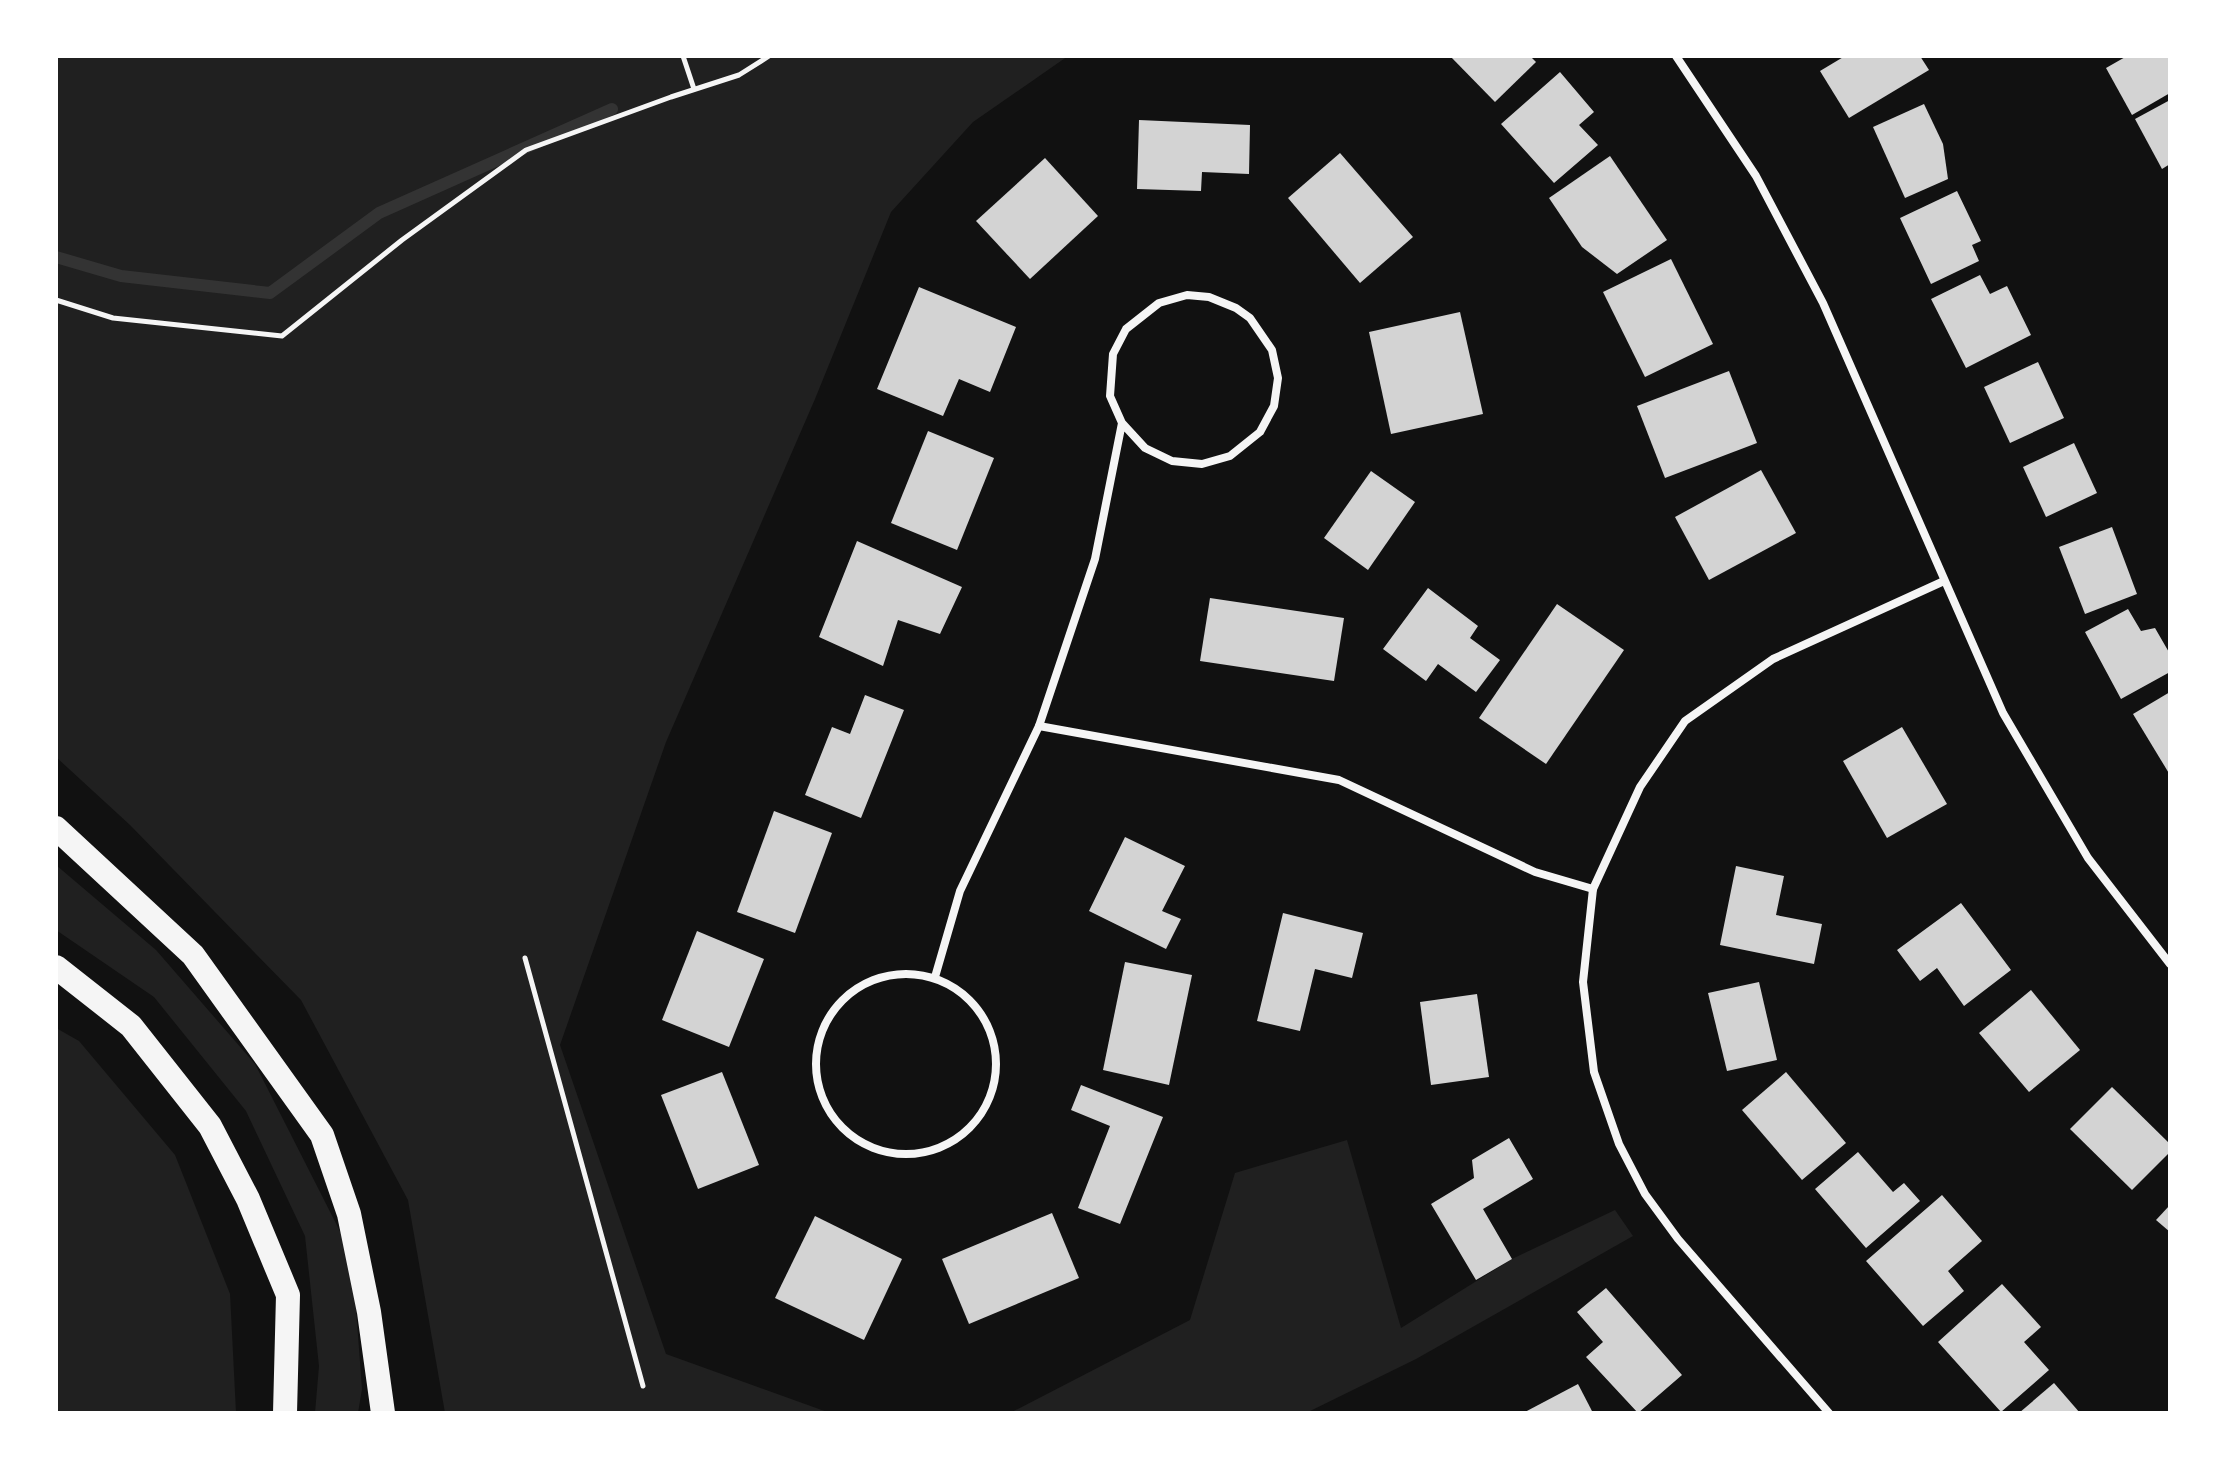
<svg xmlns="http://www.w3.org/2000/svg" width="2226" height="1469" font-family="Overpass,sans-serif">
<rect width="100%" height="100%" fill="#111"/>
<g fill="#202020">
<path d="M56,56H1068L973,122L891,212L815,399L666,742L560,1045L666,1354L830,1413H445L408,1200L301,1000L130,825L56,757Z"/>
<path d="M56,865L156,950L255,1064L352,1255L362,1389L358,1413H315L319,1366L305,1236L246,1111L154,997L56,930Z"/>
<path d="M56,1028L79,1041L175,1155L230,1294L236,1413H56Z"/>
<path d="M1347,1140L1401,1328L1512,1259L1615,1210L1633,1236L1416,1359L1306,1413H1010L1190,1320L1235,1173Z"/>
</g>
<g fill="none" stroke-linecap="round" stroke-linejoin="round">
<path stroke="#333" stroke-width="12" d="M56,257L121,276L270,293L379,213L612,109"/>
</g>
<g fill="#d3d3d3">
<path d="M1450,56H1530L1536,62L1495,102Z"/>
<path d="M1845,56H1920L1929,70L1849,118L1820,71Z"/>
<path d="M2127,56H2170V93L2132,115L2106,68Z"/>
<path d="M1560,72L1594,112L1579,125L1598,145L1554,183L1501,124Z"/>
<path d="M2170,100V164L2162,169L2135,119Z"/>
<path d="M1924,104L1943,144L1948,179L1905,198L1873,127Z"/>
<path d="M1139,120L1250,125L1249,174L1202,172L1201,191L1137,189Z"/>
<path d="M1340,153L1413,237L1360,283L1288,198Z"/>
<path d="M1610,156L1667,240L1617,274L1582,247L1549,198Z"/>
<path d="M1045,158L1098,216L1030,279L976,221Z"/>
<path d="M1957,191L1981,241L1972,245L1979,261L1931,284L1900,218Z"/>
<path d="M1671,259L1713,344L1645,377L1603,292Z"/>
<path d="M1980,275L1990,294L2007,286L2031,335L1966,368L1931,299Z"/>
<path d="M919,287L1016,327L990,392L959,379L943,416L877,389Z"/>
<path d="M1460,312L1483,414L1391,434L1369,332Z"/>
<path d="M2038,362L2064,418L2010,443L1984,387Z"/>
<path d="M1729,371L1757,443L1665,478L1637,406Z"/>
<path d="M928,431L994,458L957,550L891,523Z"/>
<path d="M2074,443L2097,493L2046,517L2023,467Z"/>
<path d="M1761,470L1796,533L1709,580L1675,517Z"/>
<path d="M1371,471L1415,502L1368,570L1324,538Z"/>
<path d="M2112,527L2137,594L2085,614L2059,547Z"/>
<path d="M857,541L962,587L940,634L898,620L883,666L819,637Z"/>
<path d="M1428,588L1478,626L1470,638L1500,660L1476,692L1438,664L1426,681L1383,649Z"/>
<path d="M1210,598L1344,618L1334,681L1200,661Z"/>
<path d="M1557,604L1624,650L1546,764L1479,718Z"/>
<path d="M2128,609L2141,631L2155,628L2170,654V672L2121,699L2085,632Z"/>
<path d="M2170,692V775L2133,714Z"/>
<path d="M865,695L904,710L861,818L805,795L832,727L850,734Z"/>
<path d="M1902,727L1947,804L1887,838L1843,761Z"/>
<path d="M774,811L832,833L795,933L737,912Z"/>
<path d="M1125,837L1185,866L1162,911L1181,919L1166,949L1089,911Z"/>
<path d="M1736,866L1784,876L1776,915L1822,924L1814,964L1720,945Z"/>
<path d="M1961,903L2011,970L1964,1006L1937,968L1920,981L1897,950Z"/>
<path d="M1283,913L1363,933L1352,978L1315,969L1300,1031L1257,1021Z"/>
<path d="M697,931L764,959L729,1047L662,1020Z"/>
<path d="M1125,962L1192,975L1169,1085L1103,1070Z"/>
<path d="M1759,982L1777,1060L1727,1071L1708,993Z"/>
<path d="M2031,990L2080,1050L2029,1092L1979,1033Z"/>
<path d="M1477,994L1489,1077L1431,1085L1420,1002Z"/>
<path d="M722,1072L759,1165L698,1189L661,1095Z"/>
<path d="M1786,1072L1846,1143L1802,1180L1742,1110Z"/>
<path d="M1081,1085L1163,1117L1120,1224L1078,1208L1110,1126L1071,1110Z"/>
<path d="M2112,1087L2170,1144V1152L2132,1190L2070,1129Z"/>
<path d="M1509,1138L1533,1179L1483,1209L1512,1259L1476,1280L1431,1204L1474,1178L1472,1160Z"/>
<path d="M1858,1152L1893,1192L1904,1183L1920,1201L1866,1248L1815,1189Z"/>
<path d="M1942,1195L1982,1241L1948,1271L1964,1291L1923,1326L1866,1261Z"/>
<path d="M2170,1205V1232L2156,1220Z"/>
<path d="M1052,1213L1079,1278L969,1324L942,1259Z"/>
<path d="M815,1216L902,1259L864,1340L775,1298Z"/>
<path d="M2002,1284L2041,1327L2024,1342L2049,1370L2001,1412L1938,1342Z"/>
<path d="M1606,1288L1682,1375L1638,1413L1586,1357L1603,1342L1577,1312Z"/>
<path d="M2054,1383L2080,1413H2019Z"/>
<path d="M1578,1384L1593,1413H1523Z"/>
</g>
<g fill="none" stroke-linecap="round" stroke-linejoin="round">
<g stroke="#f5f5f5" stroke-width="5">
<path d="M683,56L694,89"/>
<path d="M56,300L113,318L282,336L402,240L526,150L671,97L739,75L769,56"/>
<path d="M525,958L643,1386"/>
</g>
<g stroke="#f5f5f5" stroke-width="8">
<path d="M1676,56L1756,176L1823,303L2003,713L2088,858L2170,964"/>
<path d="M1039,726L1339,780L1535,872L1593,889"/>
<circle cx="906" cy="1064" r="90"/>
<path d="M935,977L960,891L1039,726L1095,559L1122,423L1110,396L1113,354L1126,329L1159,303L1187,295L1209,297L1236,308L1250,318L1272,350L1278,378L1274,406L1260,432L1230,456L1202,464L1172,461L1145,448L1122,423"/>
<path d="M1829,1413L1678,1239L1645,1194L1619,1144L1594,1072L1583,982L1593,889L1640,787L1685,721L1773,659L1944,581"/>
</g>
<g stroke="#f5f5f5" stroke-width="24">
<path d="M56,828L193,955L322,1135L349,1214L369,1312L383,1413"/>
<path d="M56,967L131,1026L210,1126L248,1199L288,1295L285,1413"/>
</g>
</g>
<rect width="2226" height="1469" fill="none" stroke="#ffffff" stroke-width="116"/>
</svg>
